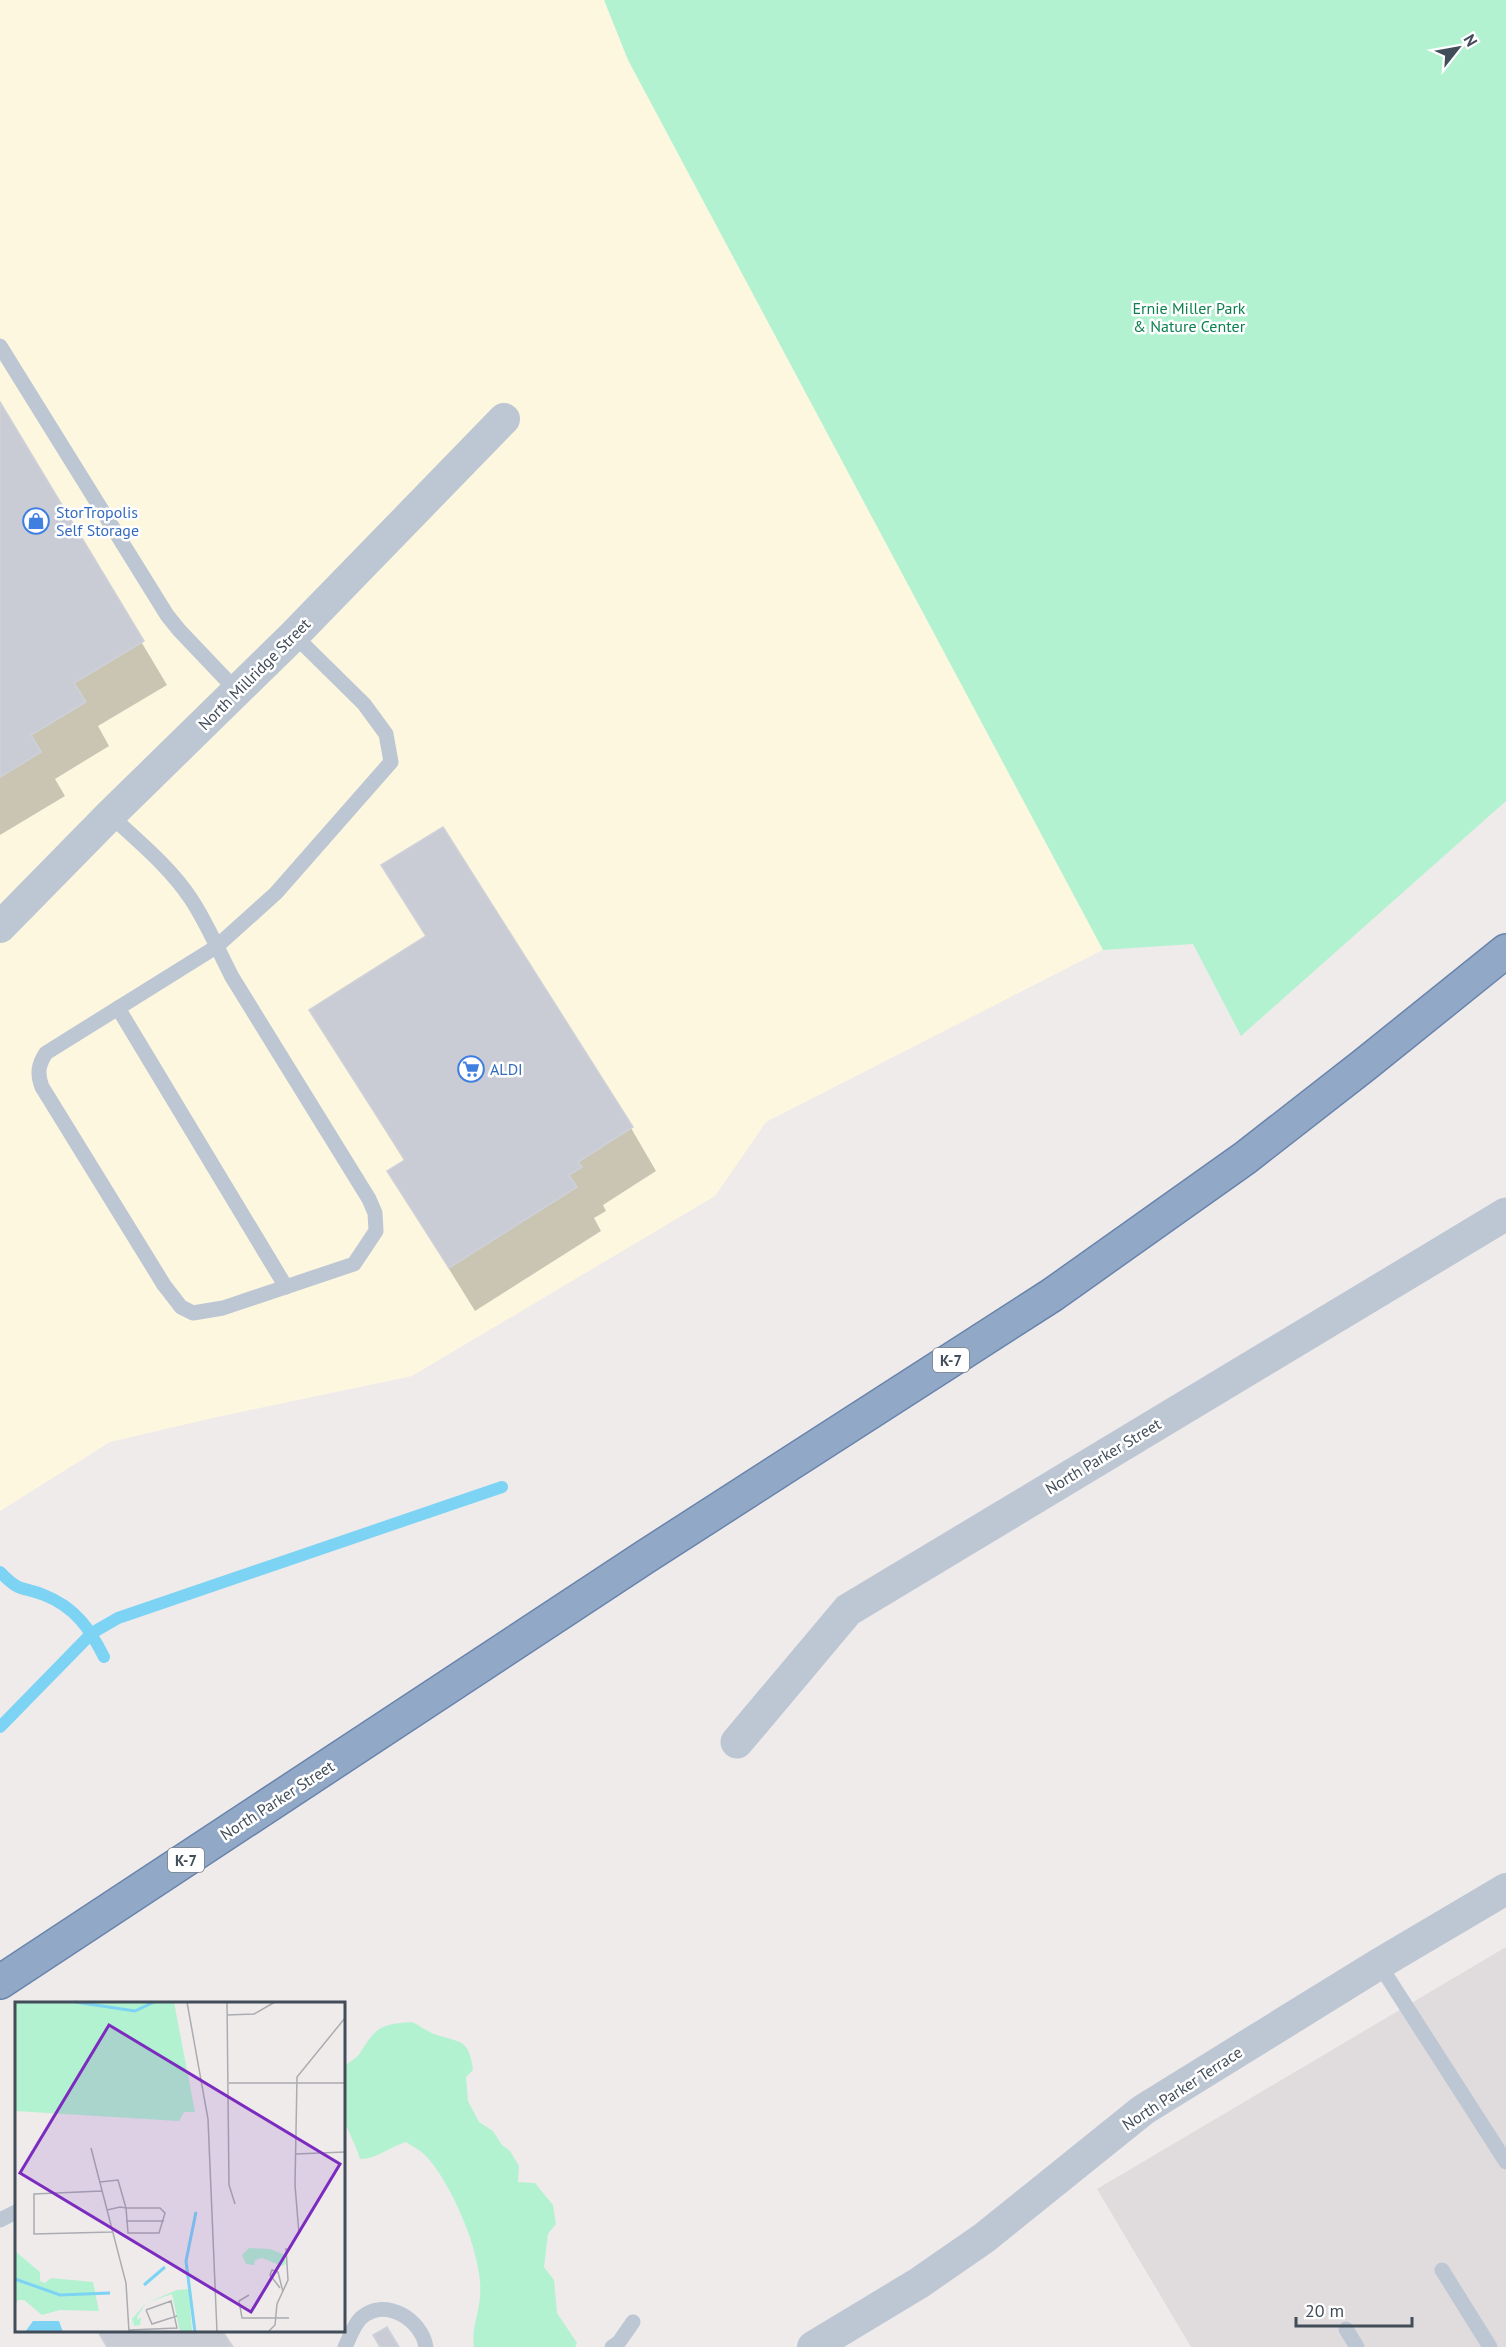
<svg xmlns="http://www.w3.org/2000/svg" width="1506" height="2347" font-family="'PT Sans',sans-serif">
<rect width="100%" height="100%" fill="#efebeb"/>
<path fill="#fdf7e0" d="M0,0H633L1175,913L766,1122L715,1196L412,1376L217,1417L110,1442L0,1511Z"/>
<path fill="#e0dcdd" d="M1506,1947V2347H1191L1097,2189Z"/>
<g fill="#b3f2d0">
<path d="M604,0H1506V801L1241,1036L1193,944L1103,950L628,60Z"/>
<path d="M412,2022C419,2025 426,2031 434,2034C459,2043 469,2037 473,2070L466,2077L468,2101L479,2122L493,2131L502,2145L510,2151L519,2166L518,2182L535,2183L553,2205L556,2224L548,2234L544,2267L554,2280L557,2313L577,2343L575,2347H474C471,2329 479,2314 480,2296C484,2258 452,2183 425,2155C420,2150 412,2146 406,2142C389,2147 377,2159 360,2159C356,2145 349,2134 344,2120C342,2112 342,2077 344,2069C347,2061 356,2060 360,2053C376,2027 381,2024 412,2022Z"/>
</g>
<g fill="#0003">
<path d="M0,405L167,685L98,726L109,746L55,779L65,796L0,835Z"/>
<path d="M383,866L631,1128L656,1171L603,1205L606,1211L594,1218L601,1231L475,1311L389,1172L405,1162L311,1011L427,937Z"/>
</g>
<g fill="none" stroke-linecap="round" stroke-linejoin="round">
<g stroke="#7cd3f4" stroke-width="12">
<path d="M0,1572C20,1593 21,1586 44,1595C75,1607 90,1629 104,1657"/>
<path d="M0,1727L92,1633L118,1618L502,1487"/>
</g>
</g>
<g fill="#c9ccd4" stroke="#ced1d8" stroke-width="1.5">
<path d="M0,402L144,641L74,683L86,702L31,735L41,752L0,777Z"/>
<path d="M443,827L633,1127L578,1162L582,1167L569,1175L577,1187L449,1268L387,1171L405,1160L309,1010L426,936L381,865Z"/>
<path d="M387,2327L399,2347H380L373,2335Z"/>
<path d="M97,2330H222L233,2347H107Z"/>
</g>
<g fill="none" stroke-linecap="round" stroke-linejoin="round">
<g stroke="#6984ac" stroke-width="36">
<path id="trunk" d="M0,1982L645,1557L1052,1295L1245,1158L1363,1066L1506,951"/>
</g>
<g stroke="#bdc7d3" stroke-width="15">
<path d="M0,346L167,615L179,630L237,691"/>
<path d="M110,815C138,841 170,867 191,899C207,923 219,952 232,977L369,1199L375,1213L376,1231L354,1264L223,1308L193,1313L181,1307L164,1285L42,1087C37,1074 38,1065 46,1053L216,947L276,893L391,762L386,734L364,704L294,635"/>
<path d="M118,1008L286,1287"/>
<path d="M1379,1964L1506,2162"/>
<path d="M0,2220L16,2212"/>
<path d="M1442,2270L1490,2347"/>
<path d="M1346,2329L1357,2347"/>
<path d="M345,2347C349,2339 354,2324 361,2318C385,2296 422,2320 426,2347"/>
<path d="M612,2347L619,2342L633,2322"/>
</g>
<g stroke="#bdc7d3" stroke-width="32">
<path d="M0,927L110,815L294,635L504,419"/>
<path d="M813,2347L919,2283L984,2238L1143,2110L1379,1964L1506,1889"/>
</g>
<path stroke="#bdc7d3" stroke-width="33" d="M737,1742L848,1610L1506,1214"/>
<use href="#trunk" stroke="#92a8c7" stroke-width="33"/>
</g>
<defs>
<g id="shop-ring" transform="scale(1.35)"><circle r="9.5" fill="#fff" stroke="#3f7fe0" stroke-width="1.5"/><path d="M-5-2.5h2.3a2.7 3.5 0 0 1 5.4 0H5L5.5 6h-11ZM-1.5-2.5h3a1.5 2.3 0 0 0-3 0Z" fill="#3f7fe0"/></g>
<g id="supermarket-ring" transform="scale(1.35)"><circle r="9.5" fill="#fff" stroke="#3f7fe0" stroke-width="1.5"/><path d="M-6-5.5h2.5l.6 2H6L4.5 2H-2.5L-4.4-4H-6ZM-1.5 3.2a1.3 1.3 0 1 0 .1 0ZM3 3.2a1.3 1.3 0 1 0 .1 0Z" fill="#3f7fe0"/></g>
</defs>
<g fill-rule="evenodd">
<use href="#shop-ring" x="36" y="521"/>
<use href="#supermarket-ring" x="471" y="1069"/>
</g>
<g text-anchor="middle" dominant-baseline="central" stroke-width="5" stroke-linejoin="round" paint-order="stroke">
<g fill="#fff" stroke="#7b828c" stroke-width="1.5">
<rect x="933" y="1348" width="36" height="24" rx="4.5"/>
<rect x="168" y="1848" width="36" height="24" rx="4.5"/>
</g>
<g font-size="15" font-weight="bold" fill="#424d5a">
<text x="951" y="1360">K-7</text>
<text x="186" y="1860">K-7</text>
</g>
<g font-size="16" fill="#0d814f" stroke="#fff">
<text x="1189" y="308">Ernie Miller Park<tspan x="1189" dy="18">&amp; Nature Center</tspan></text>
</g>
<g font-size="16" fill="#366cbe" stroke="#fff" text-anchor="start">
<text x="56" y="512">StorTropolis<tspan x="56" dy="18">Self Storage</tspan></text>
<text x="490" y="1069">ALDI</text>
</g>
<g font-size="16" fill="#424d5a" stroke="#fff">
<text transform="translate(254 674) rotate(-45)">North Millridge Street</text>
<text transform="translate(1103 1456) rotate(-31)">North Parker Street</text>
<text transform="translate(277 1800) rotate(-33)">North Parker Street</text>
<text transform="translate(1182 2088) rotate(-33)">North Parker Terrace</text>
</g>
</g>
<g transform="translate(15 2002)">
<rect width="330" height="330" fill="#efebeb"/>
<path d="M0,0H159L180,110H169L164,119L0,109ZM234,246L255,247L270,253L271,262L267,264L247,256L240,258L239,263L231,262L227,253ZM0,249L25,270V279L30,281L36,276L78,280L84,309L45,308L27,313L9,298H3L0,303ZM174,287L177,330H165L157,292L131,301L122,315L123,318L126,315L125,323L119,324L118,317L117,323V317L131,301L162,288Z" fill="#b3f2d0"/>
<path d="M18,319H44L48,330H10Z" fill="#7cd3f4"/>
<path fill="none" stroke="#7cd3f4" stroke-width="3" d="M60,0L120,9L139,0M0,277L45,293L95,291M129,283L150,265M180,330L171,259L181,210"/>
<path fill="none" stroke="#aaacb1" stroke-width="1.5" d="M172,0L193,117L202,330M212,0L214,183L220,202M212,13L239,12L260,0M214,81H330M76,146L111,281L114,330M280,152L330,150M85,180L103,178L111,206L113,231H144L150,211L145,206H111L105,205L92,208M87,189L19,192V232L97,230M111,219H149M284,232L280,183L282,75L330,16M265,286L255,273L257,268L263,270L268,290M234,293L224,299L227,316H274M131,308L137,322L162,314M114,328L162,326L156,299L131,308M253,330L260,323L262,302L273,278L271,246"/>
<path fill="#7b2cbf" fill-opacity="0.15" stroke="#7b2cbf" stroke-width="3" d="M94,23L325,162L236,310L5,171Z"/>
<rect width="330" height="330" fill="none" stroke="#424d5a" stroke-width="3"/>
</g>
<g transform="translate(1458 48) rotate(59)" stroke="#ffffff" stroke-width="4.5" paint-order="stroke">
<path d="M0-4.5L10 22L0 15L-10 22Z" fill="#424d5a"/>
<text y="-9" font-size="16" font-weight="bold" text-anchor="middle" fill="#424d5a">N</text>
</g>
<path d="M1296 2317v9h116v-9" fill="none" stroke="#424d5a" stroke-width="3"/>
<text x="1305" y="2317" font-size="18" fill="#424d5a" stroke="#ffffff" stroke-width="4.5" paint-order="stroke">20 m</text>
</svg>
